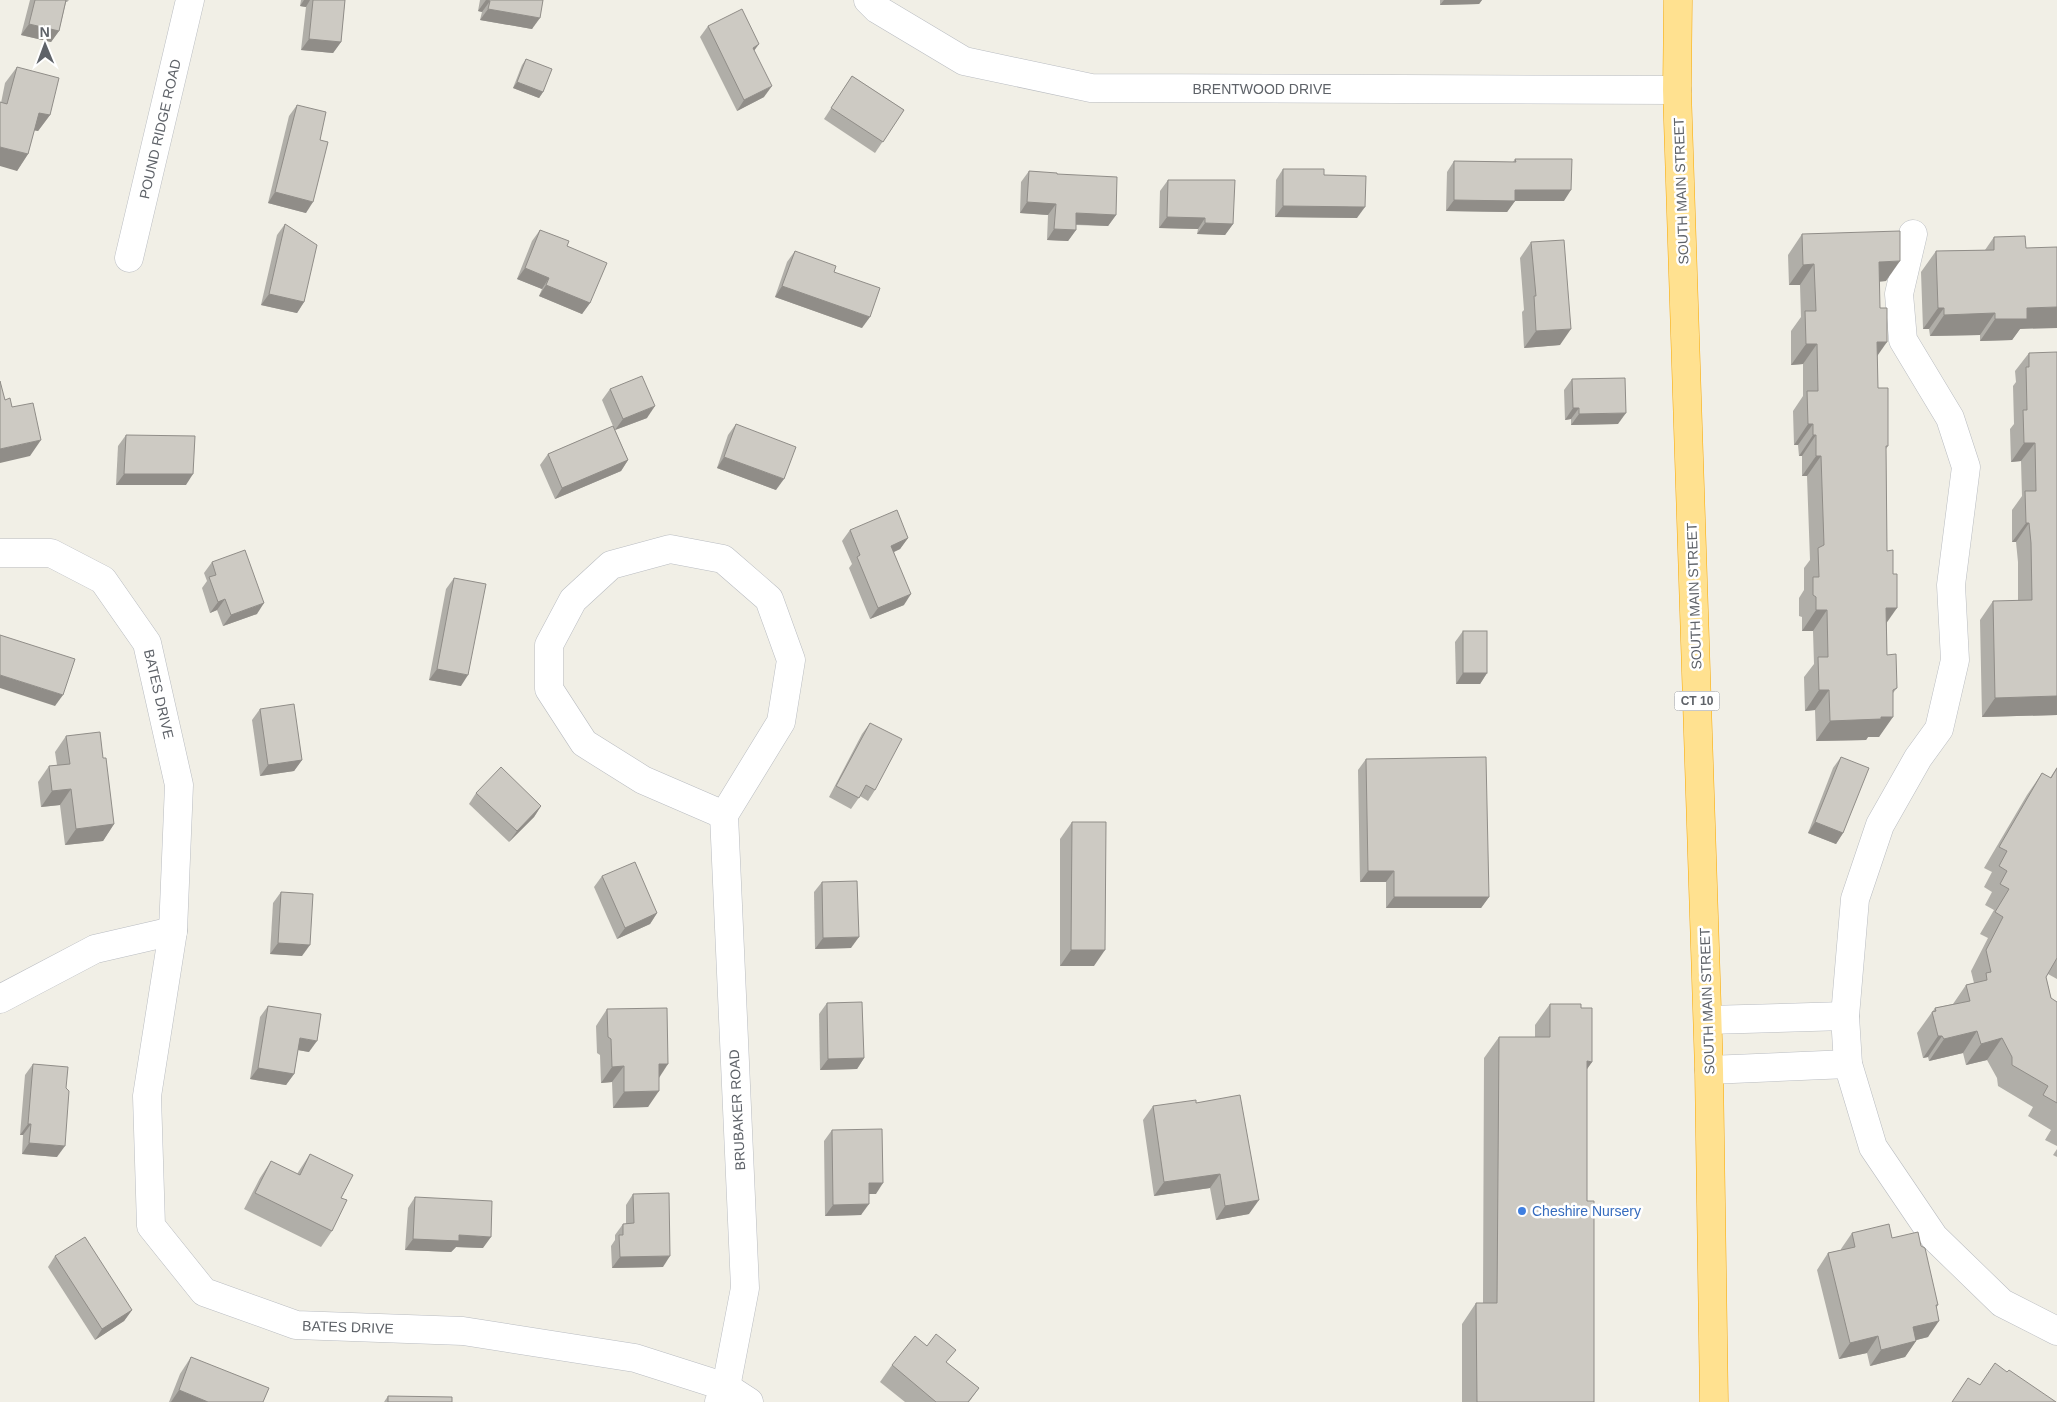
<svg xmlns="http://www.w3.org/2000/svg" width="2057" height="1402" font-family="Helvetica,sans-serif">
<rect width="100%" height="100%" fill="#f1efe6"/>
<g fill="none" stroke-linecap="round" stroke-linejoin="round">
<g stroke="#b9bcc1" stroke-width="29">
<g id="minor">
<path d="M868,0L877,9L964,61L1091,88L1677,90"/>
<path d="M1913,234L1899,294L1903,340L1950,418L1966,467L1951,585L1955,660L1939,729L1918,758L1880,825L1855,899L1845,1016L1848,1064L1873,1147L1934,1237L2002,1303L2057,1331"/>
<path d="M129,258L190,0"/>
<path d="M670,549L723,559L769,599L791,660L781,722L724,815L643,780L584,743L549,689V645L573,600L611,565Z"/>
<path d="M0,553H51L103,580L147,643L179,785L173,931L147,1096L151,1226L204,1292L296,1325L463,1331L635,1358L726,1387L749,1402"/>
<path d="M0,999L95,949L173,931"/>
<path d="M1708,1020L1845,1016"/>
<path d="M1709,1070L1848,1064"/>
<path d="M719,1402L726,1387L745,1288L724,815"/>
</g>
</g>
<g stroke="#f8a800" stroke-width="29">
<path id="highway" d="M1678,0L1677,90L1709,1070L1714,1402"/>
</g>
<use href="#minor" stroke="#fff" stroke-width="28"/>
<use href="#highway" stroke="#ffe190" stroke-width="28"/>
</g>
<g fill="#b0aea8">
<path d="M30,0H69L67,2H66L59,31L51,42L21,35Z"/>
<path d="M301,0H345L341,42L333,53L301,50L306,7L300,6Z"/>
<path d="M480,0H543L532,29L480,20L482,12L478,11Z"/>
<path d="M1440,0H1482L1479,4L1440,5Z"/>
<path d="M708,26L754,51L764,97L737,111L700,37Z"/>
<path d="M526,59L543,92L539,98L513,88L522,65Z"/>
<path d="M17,67L50,115L38,131L34,130L28,154L17,171L1,103L5,83Z"/>
<path d="M852,76L904,110L875,153L824,119Z"/>
<path d="M297,105L320,140L306,213L268,203L289,116Z"/>
<path d="M1515,159L1564,201H1515L1507,212L1446,211L1447,172L1454,161L1513,162Z"/>
<path d="M1283,169L1324,175L1357,218L1275,217L1276,180Z"/>
<path d="M1029,171L1057,174L1116,215L1108,226L1076,225V230L1068,241L1047,240L1048,215L1020,213L1021,182Z"/>
<path d="M1168,180L1233,224L1225,235L1197,234L1198,229L1159,228L1160,191Z"/>
<path d="M285,224L304,302L297,313L261,305L277,235Z"/>
<path d="M540,230L567,246L590,303L582,314L539,296L542,289L517,279L532,241Z"/>
<path d="M1802,234L1886,281L1879,282L1877,356L1878,388L1888,446L1886,449L1887,655L1897,688L1893,693L1879,737H1868L1866,740L1816,741L1815,710L1805,711L1804,677L1814,664L1813,631H1802V617L1799,616V598L1804,590V568L1810,560L1807,476H1802V456H1799L1798,445H1794L1793,411L1803,396V364L1791,365V331L1801,317L1800,285H1789L1788,255Z"/>
<path d="M1994,237L2020,329L2012,340L1980,341V335L1930,336L1929,329H1923L1921,272L1936,251L1985,250Z"/>
<path d="M1531,242L1560,345L1524,348L1522,312L1524,310L1520,258Z"/>
<path d="M795,251L834,272L862,328L775,297L787,262Z"/>
<path d="M2029,353L2057,715L1982,717L1980,620L1993,601H2018V562L2016,542H2012V510L2022,496L2021,461L2011,462L2010,429L2014,424L2013,386L2016,382L2015,371Z"/>
<path d="M1572,379L1618,424L1571,425V419L1565,420L1564,390Z"/>
<path d="M610,389L647,418L615,430L628,460L621,471L555,499L540,465L548,454L613,426L602,400Z"/>
<path d="M736,424L776,490L717,468L728,435Z"/>
<path d="M126,435L186,485H116L118,446Z"/>
<path d="M850,530L908,538L900,549L894,552L904,605L870,619L849,568L852,564L842,541Z"/>
<path d="M212,562L257,614L223,626L217,610L210,613L202,588L207,581L204,573Z"/>
<path d="M454,578L461,686L429,680L446,589Z"/>
<path d="M1463,631L1487,673L1480,684H1456L1455,642Z"/>
<path d="M260,709L302,760L294,771L260,776L252,720Z"/>
<path d="M870,723L875,790L868,801L860,796L851,809L829,797L862,734Z"/>
<path d="M66,736L103,758L114,824L103,841L65,845L60,805L41,807L38,782L49,766L57,765L55,752Z"/>
<path d="M1841,757L1843,833L1836,844L1808,833L1833,768Z"/>
<path d="M1366,759L1489,897L1481,908H1386V882H1360L1358,770Z"/>
<path d="M2057,767V979L2048,974L2046,977L2051,998L2057,1002V1146L2045,1140L2051,1130L2028,1116L2033,1107L1998,1086L1997,1078L1987,1060L1966,1065L1963,1053L1929,1061L1928,1057L1923,1058L1917,1033L1935,1008L1953,1004L1966,985L1974,983L1971,971L1988,938L1980,934L1994,910L1985,905L1992,892L1984,887L1992,872L1984,868L2027,795L2042,773L2050,778Z"/>
<path d="M476,793L541,806L534,817L509,842L469,804Z"/>
<path d="M1072,822L1094,966H1060V839Z"/>
<path d="M602,876L657,913L650,924L617,939L594,887Z"/>
<path d="M822,882L851,948L815,949L814,892Z"/>
<path d="M281,892L302,956L270,954L273,903Z"/>
<path d="M827,1003L864,1058L857,1069L820,1070L819,1014Z"/>
<path d="M1550,1004L1581,1008L1592,1062L1587,1069V1201L1594,1402H1462V1324L1476,1303H1483L1484,1058L1499,1037H1535V1025Z"/>
<path d="M268,1006L309,1052L298,1050L294,1074L286,1085L250,1079L260,1017Z"/>
<path d="M607,1009L659,1077L648,1107L613,1108L612,1082L601,1083L600,1055L597,1053L596,1026Z"/>
<path d="M33,1064L57,1157L22,1154L23,1135H20L25,1075Z"/>
<path d="M1196,1103L1249,1214L1216,1220L1210,1188L1154,1196L1143,1120L1153,1106Z"/>
<path d="M832,1130L876,1194H869L861,1215L825,1216L824,1141Z"/>
<path d="M2057,1149V1157L2053,1155Z"/>
<path d="M310,1154L341,1198L332,1231L321,1247L244,1209L260,1178L271,1161L297,1174Z"/>
<path d="M633,1194L663,1267L612,1268L611,1246L615,1240V1235L623,1224H626V1205Z"/>
<path d="M415,1197L483,1248L456,1247L451,1252L405,1250L408,1208Z"/>
<path d="M1852,1233L1892,1238L1921,1246L1938,1305L1936,1308L1928,1337L1916,1340V1341L1905,1357L1870,1366L1867,1353L1839,1359L1817,1270L1828,1253L1841,1250V1249Z"/>
<path d="M55,1256L132,1310L124,1321L95,1340L48,1267Z"/>
<path d="M191,1357L263,1402H169L180,1374Z"/>
<path d="M947,1363L979,1388L969,1402H905L880,1382L892,1365Z"/>
<path d="M388,1396L452,1402H384Z"/>
</g>
<g fill="#908d88">
<path d="M304,0H310L306,7L300,6Z"/>
<path d="M486,0L490,1L482,12L478,11Z"/>
<path d="M1444,0H1482L1479,4L1440,5Z"/>
<path d="M488,9L540,18L532,29L480,20Z"/>
<path d="M29,24L59,31L51,42L21,35Z"/>
<path d="M309,39L341,42L333,53L301,50Z"/>
<path d="M759,44L751,55L753,48Z"/>
<path d="M517,82L543,92L539,98L513,88Z"/>
<path d="M772,86L764,97L737,111L744,100Z"/>
<path d="M39,113L50,115L38,131L27,129Z"/>
<path d="M0,147L28,154L17,171L0,166Z"/>
<path d="M1515,190H1571L1564,201H1515L1507,212L1446,211L1454,200Z"/>
<path d="M275,192L313,202L306,213L268,203Z"/>
<path d="M1027,202L1056,204L1048,215L1020,213Z"/>
<path d="M1283,206L1365,207L1357,218L1275,217Z"/>
<path d="M1076,213L1116,215L1108,226L1069,224Z"/>
<path d="M1167,217L1205,218L1198,229L1159,228Z"/>
<path d="M1205,223L1233,224L1225,235L1197,234Z"/>
<path d="M1054,229L1076,230L1068,241L1047,240Z"/>
<path d="M1900,261L1886,281L1865,282L1879,262Z"/>
<path d="M1814,264L1800,285H1789L1803,265Z"/>
<path d="M525,268L549,278L542,289L517,279Z"/>
<path d="M546,285L590,303L582,314L539,296Z"/>
<path d="M782,286L870,317L862,328L775,297Z"/>
<path d="M269,294L304,302L297,313L261,305Z"/>
<path d="M2057,307V328L2020,329L2012,340L1980,341L1995,319L2027,308Z"/>
<path d="M1938,308H1944L1929,329H1923Z"/>
<path d="M1995,313L1980,335L1930,336L1944,315Z"/>
<path d="M1571,329L1560,345L1524,348L1536,331Z"/>
<path d="M1877,342H1887L1873,362Z"/>
<path d="M1806,344H1817L1803,364L1791,365Z"/>
<path d="M655,406L647,418L615,430L623,419Z"/>
<path d="M1573,408H1579L1571,419L1565,420Z"/>
<path d="M1626,413L1618,424L1571,425L1579,414Z"/>
<path d="M1808,424H1813L1798,445H1794Z"/>
<path d="M1813,435H1816L1802,456H1799Z"/>
<path d="M41,440L30,456L0,463V449Z"/>
<path d="M2024,443H2035L2021,461L2011,462Z"/>
<path d="M1816,456H1821L1807,476H1802Z"/>
<path d="M724,457L784,479L776,490L717,468Z"/>
<path d="M628,460L621,471L555,499L562,488Z"/>
<path d="M124,474H193L186,485H116Z"/>
<path d="M2026,523H2029L2016,542H2012Z"/>
<path d="M908,538L900,549L883,557L891,546Z"/>
<path d="M911,594L904,605L870,619L878,608Z"/>
<path d="M225,599L217,610L210,613L218,602Z"/>
<path d="M264,603L257,614L223,626L231,615Z"/>
<path d="M1886,608H1897L1883,628Z"/>
<path d="M1816,610H1827L1813,631H1802Z"/>
<path d="M437,669L468,675L461,686L429,680Z"/>
<path d="M1463,673H1487L1480,684H1456Z"/>
<path d="M0,675L63,695L55,706L0,688Z"/>
<path d="M1819,690H1829L1815,710L1805,711Z"/>
<path d="M2057,696V715L1982,717L1995,698Z"/>
<path d="M1881,717H1893L1879,737H1868L1866,740L1816,741L1830,721Z"/>
<path d="M302,760L294,771L260,776L268,765Z"/>
<path d="M71,789L60,805L41,807L52,791Z"/>
<path d="M541,806L534,817L509,842L517,831Z"/>
<path d="M1815,822L1843,833L1836,844L1808,833Z"/>
<path d="M114,824L103,841L65,845L76,829Z"/>
<path d="M1368,871H1394L1386,882H1360Z"/>
<path d="M1394,897H1489L1481,908H1386Z"/>
<path d="M657,913L650,924L617,939L625,928Z"/>
<path d="M859,937L851,948L815,949L823,938Z"/>
<path d="M278,943L310,945L302,956L270,954Z"/>
<path d="M1071,950H1105L1094,966H1060Z"/>
<path d="M1977,1031L1963,1053L1929,1061L1944,1039Z"/>
<path d="M1938,1036H1942L1928,1057L1923,1058Z"/>
<path d="M300,1038L317,1041L309,1052L292,1049Z"/>
<path d="M2002,1038L1987,1060L1966,1065L1981,1044Z"/>
<path d="M864,1058L857,1069L820,1070L828,1059Z"/>
<path d="M1587,1061L1592,1062L1577,1083Z"/>
<path d="M659,1064H668L657,1081Z"/>
<path d="M624,1066L612,1082L601,1083L612,1067Z"/>
<path d="M258,1068L294,1074L286,1085L250,1079Z"/>
<path d="M659,1091L648,1107L613,1108L624,1092Z"/>
<path d="M28,1124H31L23,1135H20Z"/>
<path d="M29,1143L65,1146L57,1157L22,1154Z"/>
<path d="M1220,1174L1210,1188L1154,1196L1164,1182Z"/>
<path d="M869,1183H883L876,1194H861Z"/>
<path d="M1259,1200L1249,1214L1216,1220L1225,1206Z"/>
<path d="M869,1204L861,1215L825,1216L833,1205Z"/>
<path d="M459,1235L491,1237L483,1248L456,1247L451,1252L405,1250L413,1239Z"/>
<path d="M670,1256L663,1267L612,1268L620,1257Z"/>
<path d="M132,1310L124,1321L95,1340L102,1329Z"/>
<path d="M1939,1321L1928,1337L1901,1344L1913,1327Z"/>
<path d="M1878,1336L1867,1353L1839,1359L1850,1343Z"/>
<path d="M1916,1341L1905,1357L1870,1366L1881,1350Z"/>
<path d="M179,1390L208,1402H171Z"/>
</g>
<g fill="#cdcac3" stroke="#908d88">
<path d="M35,0H66L59,31L29,24Z"/>
<path d="M313,0H345L341,42L309,39Z"/>
<path d="M486,0H543L540,18L488,9L490,1Z"/>
<path d="M742,9L759,44L753,48L772,86L744,100L708,26Z"/>
<path d="M526,59L552,69L543,92L517,82Z"/>
<path d="M17,67L59,78L50,115L39,113L28,154L0,147V102L7,104Z"/>
<path d="M852,76L904,110L883,142L831,108Z"/>
<path d="M297,105L326,112L320,140L328,142L313,202L275,192Z"/>
<path d="M1515,159H1572L1571,190H1515V201L1454,200V161L1516,162Z"/>
<path d="M1283,169H1324V175L1366,176L1365,207L1283,206Z"/>
<path d="M1029,171L1057,173V174L1117,177L1116,215L1076,213V230L1054,229L1056,204L1027,202Z"/>
<path d="M1168,180H1235L1233,224L1205,223V218L1167,217Z"/>
<path d="M285,224L317,245L304,302L269,294Z"/>
<path d="M540,230L569,241L567,246L607,263L590,303L546,285L549,278L525,268Z"/>
<path d="M1900,231V261L1879,262L1880,308H1887V342H1877L1878,388H1888V446H1886L1887,551L1893,550V574H1897V608H1886L1887,655L1896,654L1897,688L1893,690V717H1881V719L1830,721L1829,690H1819L1818,657H1828L1827,610H1816V597L1813,595V577H1819L1818,548L1824,545L1821,456H1816V435H1813V424H1808L1807,391H1818L1817,344H1806L1805,311H1816L1814,264L1803,265L1802,234Z"/>
<path d="M2025,236L2026,248L2057,247V307L2027,308V319H1995V313L1944,315V308H1938L1936,251L1994,250V237Z"/>
<path d="M1564,240L1571,329L1536,331L1534,296H1536L1531,242Z"/>
<path d="M795,251L836,266L834,272L880,288L870,317L782,286Z"/>
<path d="M2057,352V696L1995,698L1993,601L2032,600L2031,543L2029,523H2026L2025,491H2036L2035,443H2024L2023,410H2027L2026,367H2029V353Z"/>
<path d="M642,376L655,406L623,419L610,389Z"/>
<path d="M1625,378L1626,413L1579,414V408H1573L1572,379Z"/>
<path d="M0,381L5,400L10,398L12,407L33,403L41,440L0,449Z"/>
<path d="M736,424L796,447L784,479L724,457Z"/>
<path d="M613,426L628,460L562,488L548,454Z"/>
<path d="M126,435L195,436L193,474H124Z"/>
<path d="M897,510L908,538L891,546L911,594L878,608L857,557L860,555L850,530Z"/>
<path d="M245,550L264,603L231,615L225,599L218,602L209,577L216,575L212,562Z"/>
<path d="M454,578L486,584L468,675L437,669Z"/>
<rect x="1463" y="631" width="24" height="42"/>
<path d="M0,635L75,659L63,695L0,675Z"/>
<path d="M294,704L302,760L268,765L260,709Z"/>
<path d="M870,723L902,739L875,790L866,785L859,798L836,786Z"/>
<path d="M100,732L103,758H106L114,824L76,829L71,789L52,791L49,766L70,764L66,736Z"/>
<path d="M1486,757L1489,897H1394V871H1368L1366,759Z"/>
<path d="M1841,757L1869,768L1843,833L1815,822Z"/>
<path d="M501,767L541,806L517,831L476,793Z"/>
<path d="M2057,768V958L2046,977L2051,998L2057,1002V1103L2043,1095L2048,1086L2012,1065V1057L2002,1038L1981,1044L1977,1031L1944,1039L1942,1036H1938L1932,1012L1936,1011L1935,1008L1970,1001L1966,985L1987,980L1986,973L1991,972L1986,950L2003,917L1995,912L2009,889L2000,884L2007,871L1999,866L2007,851L1999,847L2042,773L2051,778Z"/>
<path d="M1072,822H1106L1105,950H1071Z"/>
<path d="M635,862L657,913L625,928L602,876Z"/>
<path d="M857,881L859,937L823,938L822,882Z"/>
<path d="M281,892L313,894L310,945L278,943Z"/>
<path d="M862,1002L864,1058L828,1059L827,1003Z"/>
<path d="M1550,1004H1581V1008H1592V1062L1587,1061V1201H1594V1402H1477L1476,1303H1497L1499,1037H1550Z"/>
<path d="M268,1006L321,1014L317,1041L300,1038L294,1074L258,1068Z"/>
<path d="M667,1008L668,1064H659V1091L624,1092V1066L612,1067L611,1039L608,1037L607,1009Z"/>
<path d="M33,1064L68,1067L66,1088L69,1091L65,1146L29,1143L31,1124H28Z"/>
<path d="M1240,1095L1259,1200L1225,1206L1220,1174L1164,1182L1153,1106L1196,1100V1103Z"/>
<path d="M882,1129L883,1183H869V1204L833,1205L832,1130Z"/>
<path d="M310,1154L353,1175L341,1198L347,1200L332,1231L255,1193L271,1161L300,1175Z"/>
<path d="M669,1193L670,1256L620,1257L619,1235H623V1224L634,1223L633,1194Z"/>
<path d="M415,1197L492,1201L491,1237L459,1235V1241L413,1239Z"/>
<path d="M1889,1224L1892,1238L1918,1232L1921,1246L1925,1248L1938,1305H1936L1939,1321L1913,1327L1916,1341L1881,1350L1878,1336L1850,1343L1828,1253L1855,1247L1852,1233Z"/>
<path d="M85,1237L132,1310L102,1329L55,1256Z"/>
<path d="M936,1334L956,1350L946,1362L979,1388L968,1402H936L892,1365L915,1336L927,1346Z"/>
<path d="M191,1357L269,1388L263,1402H208L179,1390Z"/>
<path d="M1995,1363L2007,1372L2009,1370L2056,1402H1952L1968,1378L1980,1385Z"/>
<path d="M388,1396L452,1397V1402H388Z"/>
</g>
<circle fill="#3f7fe0" stroke="#fff" stroke-width="2" cx="1522" cy="1211" r="5"/>
<g text-anchor="middle" dominant-baseline="central" stroke-width="5" stroke-linejoin="round" paint-order="stroke">
<rect fill="#fff" stroke="#8e9195" stroke-width="1" x="1674.5" y="691.5" width="45" height="19" rx="4"/>
<g font-size="12" font-weight="bold" fill="#5e6268">
<text x="1697" y="701">CT 10</text>
</g>
<g font-size="14" fill="#5e6268" stroke="#fff">
<text x="1262" y="89">BRENTWOOD DRIVE</text>
<text transform="translate(160 129) rotate(-77)">POUND RIDGE ROAD</text>
<text transform="translate(1681 191) rotate(-92)">SOUTH MAIN STREET</text>
<text transform="translate(1694 596) rotate(-92)">SOUTH MAIN STREET</text>
<text transform="translate(159 694) rotate(77)">BATES DRIVE</text>
<text transform="translate(1707 1001) rotate(-92)">SOUTH MAIN STREET</text>
<text transform="translate(737 1110) rotate(-93)">BRUBAKER ROAD</text>
<text transform="translate(348 1327) rotate(2)">BATES DRIVE</text>
</g>
<g font-size="14" fill="#366cbe" stroke="#fff" text-anchor="start">
<text x="1532" y="1211">Cheshire Nursery</text>
</g>
</g>
<g transform="translate(45 45) rotate(359)" stroke="#ffffff" stroke-width="4" paint-order="stroke">
<path d="M0-4L9 19L0 12L-9 19Z" fill="#5e6268"/>
<text y="-8" font-size="14" font-weight="bold" text-anchor="middle" fill="#5e6268">N</text>
</g>
</svg>
